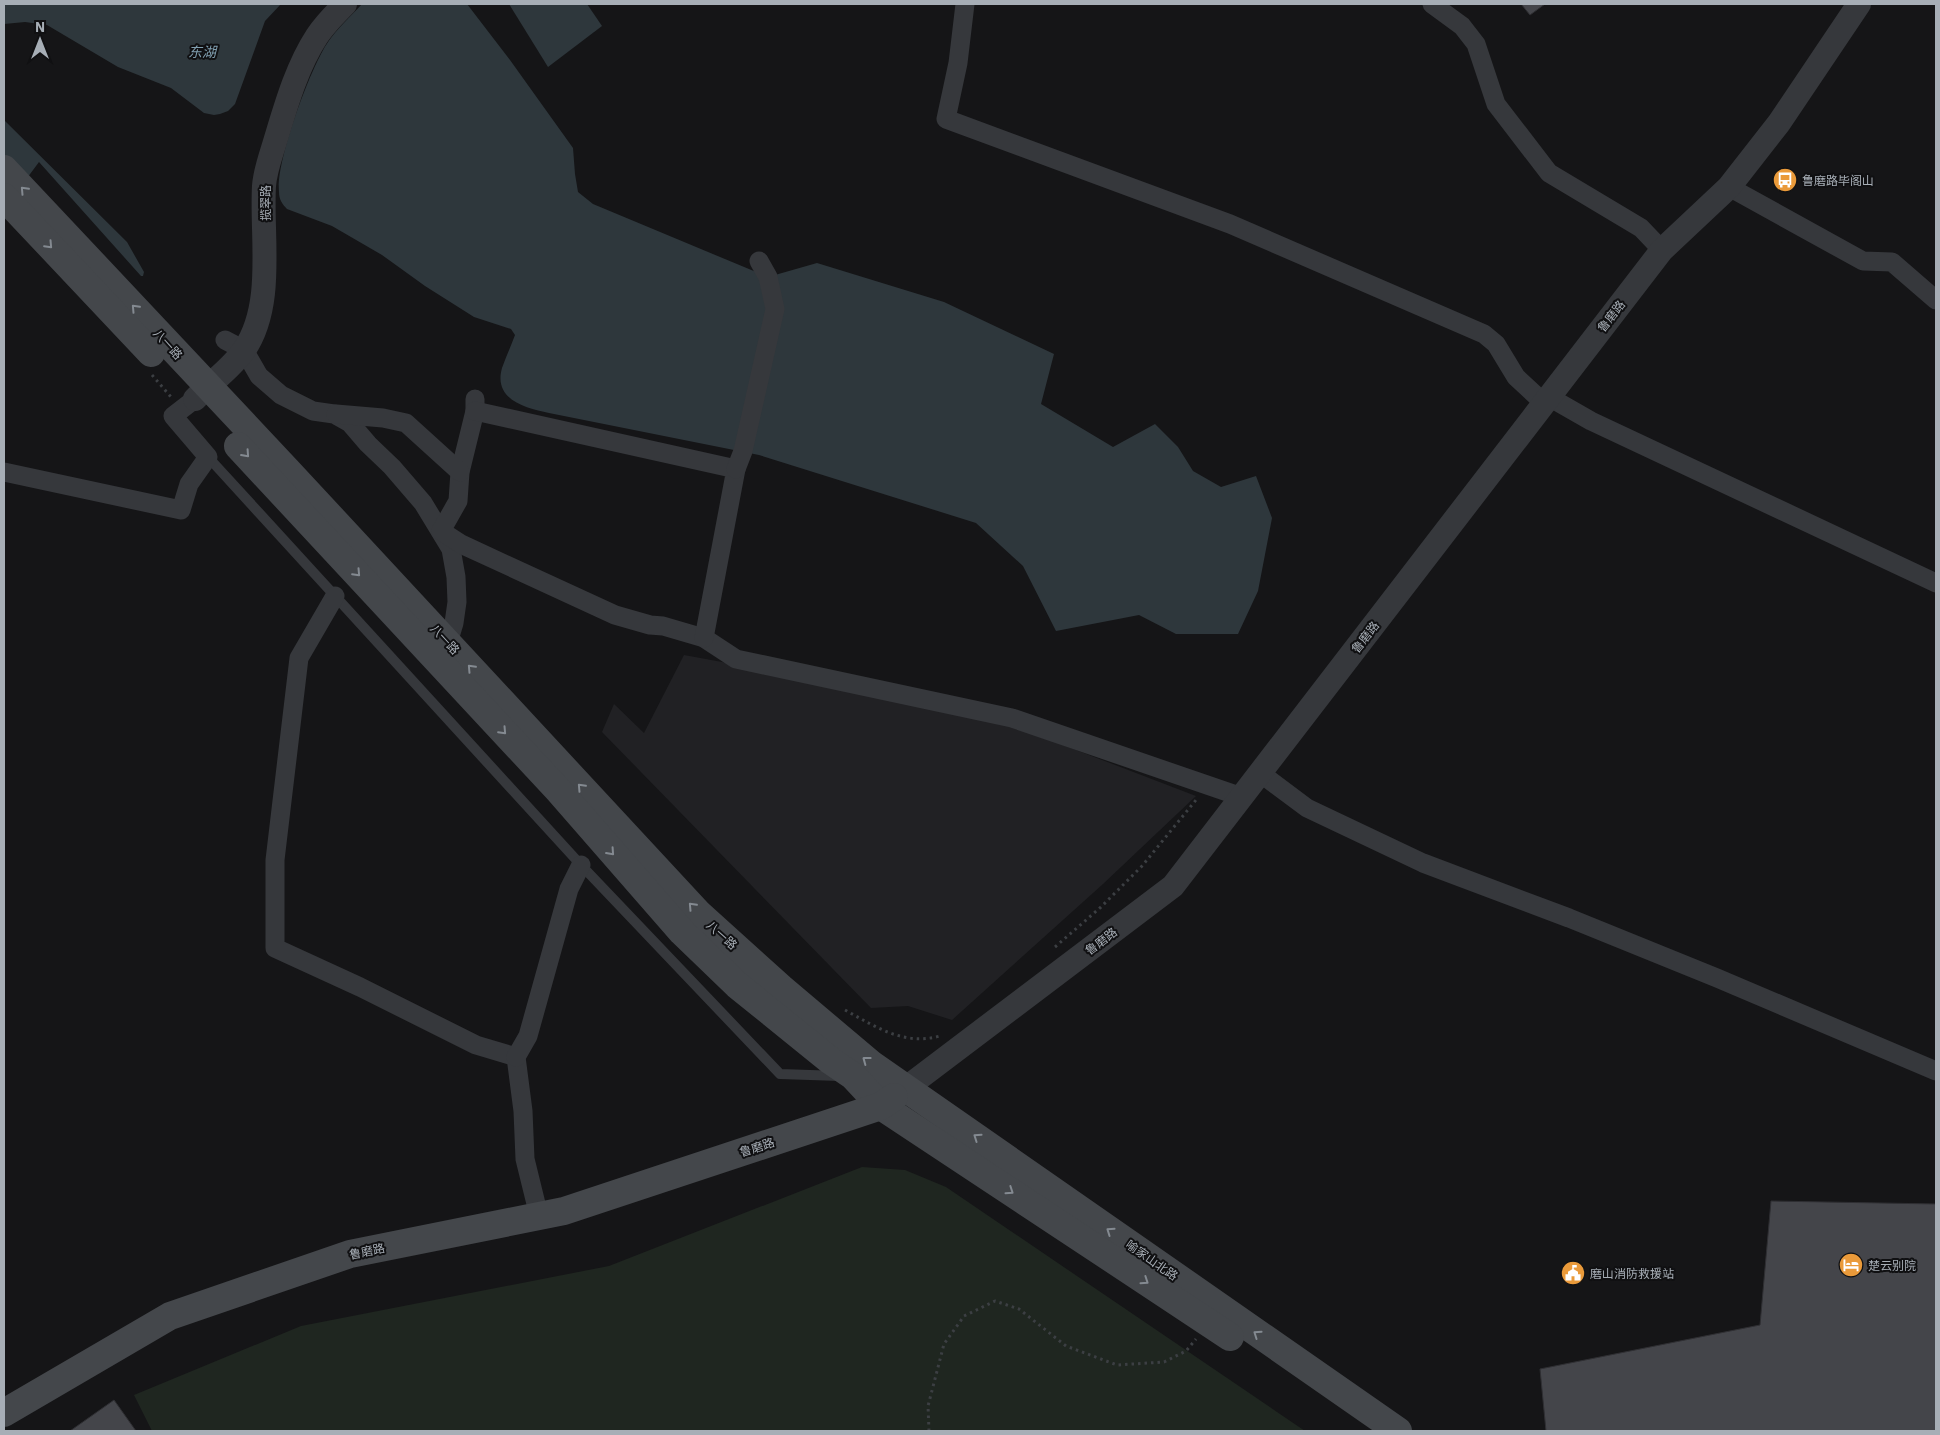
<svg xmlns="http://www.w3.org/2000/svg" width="1940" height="1435" font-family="'IBM Plex Sans','Noto Sans SC',sans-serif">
<rect width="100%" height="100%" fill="#151517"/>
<path fill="#212124" d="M684,655L964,707L1196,796L1103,884L952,1020L908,1006L871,1008L602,732L614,704L644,733Z"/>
<path fill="#1f2620" d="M862,1167L905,1170L946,1187L1305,1431H152L134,1395L301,1326L609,1266Z"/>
<g fill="#2e373c">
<path d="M4,4H281L265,21L235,104L228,111L220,114L214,115L204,113L171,88L118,67L47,25L25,22L4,24Z"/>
<path d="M362,4H467L510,60L573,148L575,174L578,192L593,204L768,277L817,263L944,302L1054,354L1041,404L1113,447L1155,424L1178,447L1193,471L1221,487L1256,476L1272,518L1258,591L1238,634H1176L1139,615L1056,631L1023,566L976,523L759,455L549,413C526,408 493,400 502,368C506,357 511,346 515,335L511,329L474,317L425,286L382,255L332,226L287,209C282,204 279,199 279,192C276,162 306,82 321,54C330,35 348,19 362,4Z"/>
<path d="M509,4H587L602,26L548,67Z"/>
<path d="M4,120L127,242L144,272L143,276H141L39,162L4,209Z"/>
</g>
<g fill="#44454a" stroke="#2f2f33">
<path d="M1521,4H1545L1530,15Z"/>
<path d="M1771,1201L1936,1204V1431H1546L1540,1369L1760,1325Z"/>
<path d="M114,1400L136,1431H70Z"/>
</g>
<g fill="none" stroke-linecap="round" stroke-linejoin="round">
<g stroke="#3c3f43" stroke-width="3" stroke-dasharray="2.5 4" stroke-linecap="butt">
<path d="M152,375L171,397"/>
<path d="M1055,947L1101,907L1142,866L1196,800"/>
<path d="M845,1010C876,1027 904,1046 940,1036"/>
<path d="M929,1431L928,1406L944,1344L964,1316L995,1301L1019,1309L1066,1346L1117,1365L1164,1362L1186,1351L1196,1339"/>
</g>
<path stroke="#36383c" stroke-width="10" d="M208,457L581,865L780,1074L840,1076"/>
<g stroke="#36383c" stroke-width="19">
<path d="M965,4L958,63L946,119L1230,224L1484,334L1496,344L1516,377L1544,403"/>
<path d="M1432,4L1462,26L1476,44L1496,104L1549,173L1641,228L1662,250"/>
<path d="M1729,187L1863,261L1892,262L1936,300"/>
<path d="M225,340L244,350L259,376L281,395L313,411L334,414L350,423L368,444L392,467L423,503L451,549L456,577L457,602L454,623L448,643"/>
<path d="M1549,397L1591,421L1936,583"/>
<path d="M475,399V411L460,472L458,501L441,531L461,544L615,615L650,625L663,626L704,638L736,659L1012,718L1242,797"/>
<path d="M475,411L736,469L704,638"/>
<path d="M336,414L383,418L406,423L460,472"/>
<path d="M736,469L743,451L775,309L768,277L759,261"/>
<path d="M4,472L181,510L189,484L208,457L173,416L195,399"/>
<path d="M335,596L299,658L275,860V948L360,987L476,1045L516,1057L523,1111L525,1159L539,1216"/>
<path d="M1260,773L1307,808L1423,863L1569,918L1717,978L1936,1071"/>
<path d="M516,1057L528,1036L569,889L581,865"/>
</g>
<g stroke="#36383c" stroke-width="24">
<path d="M195,399C211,382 231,369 244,350C275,305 261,237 264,186C265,172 270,158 274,145C285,109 296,68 317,36C325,24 335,14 345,4"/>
<path d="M906,1088L1173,886L1662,250L1729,187L1779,123L1859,4"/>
</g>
<g stroke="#44474b" stroke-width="28">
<path d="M4,169L287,470L699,914L781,988L871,1064L1398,1431"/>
<path d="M4,197L151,353"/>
<path d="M238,446L559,791L682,932L737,985L831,1061L853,1076L881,1106L1230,1337"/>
<path d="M4,1413L170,1316L350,1254L564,1211L881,1106L894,1097"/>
</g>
</g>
<defs><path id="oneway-chevron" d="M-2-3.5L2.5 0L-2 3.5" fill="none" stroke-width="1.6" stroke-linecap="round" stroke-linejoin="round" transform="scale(1.25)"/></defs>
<g stroke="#848a91">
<use href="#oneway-chevron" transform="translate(24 190) rotate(-133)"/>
<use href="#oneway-chevron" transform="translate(49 245) rotate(47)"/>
<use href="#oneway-chevron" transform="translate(135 308) rotate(-133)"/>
<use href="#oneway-chevron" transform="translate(246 454) rotate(48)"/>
<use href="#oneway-chevron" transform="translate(357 573) rotate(47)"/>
<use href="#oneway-chevron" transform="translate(471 668) rotate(-133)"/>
<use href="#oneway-chevron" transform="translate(503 731) rotate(47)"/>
<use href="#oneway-chevron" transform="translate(581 787) rotate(-133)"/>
<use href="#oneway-chevron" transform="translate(611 852) rotate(48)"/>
<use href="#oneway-chevron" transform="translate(692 906) rotate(-133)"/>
<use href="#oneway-chevron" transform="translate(866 1060) rotate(-143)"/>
<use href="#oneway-chevron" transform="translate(977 1137) rotate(-145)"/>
<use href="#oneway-chevron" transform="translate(1010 1191) rotate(34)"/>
<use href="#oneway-chevron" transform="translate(1110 1231) rotate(-145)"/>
<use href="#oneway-chevron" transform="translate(1145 1281) rotate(34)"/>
<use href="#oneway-chevron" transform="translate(1257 1334) rotate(-145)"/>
</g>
<defs>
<g id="bus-disc" transform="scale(1.25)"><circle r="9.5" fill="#ea9a3a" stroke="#101012"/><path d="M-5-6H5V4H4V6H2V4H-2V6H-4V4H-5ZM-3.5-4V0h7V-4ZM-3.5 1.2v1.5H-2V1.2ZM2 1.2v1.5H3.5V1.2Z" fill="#fff"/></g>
<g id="hotel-disc" transform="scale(1.25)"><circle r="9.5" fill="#ea9a3a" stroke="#101012"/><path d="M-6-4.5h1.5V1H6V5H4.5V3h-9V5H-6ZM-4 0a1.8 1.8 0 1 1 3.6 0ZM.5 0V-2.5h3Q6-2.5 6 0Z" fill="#fff"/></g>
<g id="civic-disc" transform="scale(1.25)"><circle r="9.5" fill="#ea9a3a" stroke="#101012"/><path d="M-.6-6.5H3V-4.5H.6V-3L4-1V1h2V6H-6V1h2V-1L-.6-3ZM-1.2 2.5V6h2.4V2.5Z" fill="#fff"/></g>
</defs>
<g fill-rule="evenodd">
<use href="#bus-disc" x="1785" y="180"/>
<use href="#hotel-disc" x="1851" y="1265"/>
<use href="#civic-disc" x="1573" y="1273"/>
</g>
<g text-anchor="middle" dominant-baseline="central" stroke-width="4" stroke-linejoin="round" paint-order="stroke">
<g font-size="12" fill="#a7aeb6" stroke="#101012" text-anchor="start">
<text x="1802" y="180">鲁磨路毕阁山</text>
<text x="1868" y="1265">楚云别院</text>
<text x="1590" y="1273">磨山消防救援站</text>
</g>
<g font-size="12" fill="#a7aeb6" stroke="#101012">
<text transform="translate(265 203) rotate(-90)">揽翠路</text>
<text transform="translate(1611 316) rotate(-52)">鲁磨路</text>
<text transform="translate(168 344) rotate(48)">八一路</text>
<text transform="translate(1365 637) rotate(-52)">鲁磨路</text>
<text transform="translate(445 639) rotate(47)">八一路</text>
<text transform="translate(722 935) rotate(42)">八一路</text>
<text transform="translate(1101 941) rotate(-37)">鲁磨路</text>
<text transform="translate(757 1147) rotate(-18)">鲁磨路</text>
<text transform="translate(367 1251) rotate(-12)">鲁磨路</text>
<text transform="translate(1152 1260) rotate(35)">喻家山北路</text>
</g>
<g font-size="14" font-style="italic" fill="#809fb0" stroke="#101012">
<text x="202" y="52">东湖</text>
</g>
</g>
<rect width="1940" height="1435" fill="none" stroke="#a7aeb6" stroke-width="10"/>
<g transform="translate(40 40)" stroke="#101012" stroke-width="4" paint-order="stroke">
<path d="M0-4L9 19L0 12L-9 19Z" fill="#a7aeb6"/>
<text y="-8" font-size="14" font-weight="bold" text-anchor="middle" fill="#a7aeb6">N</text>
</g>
</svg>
